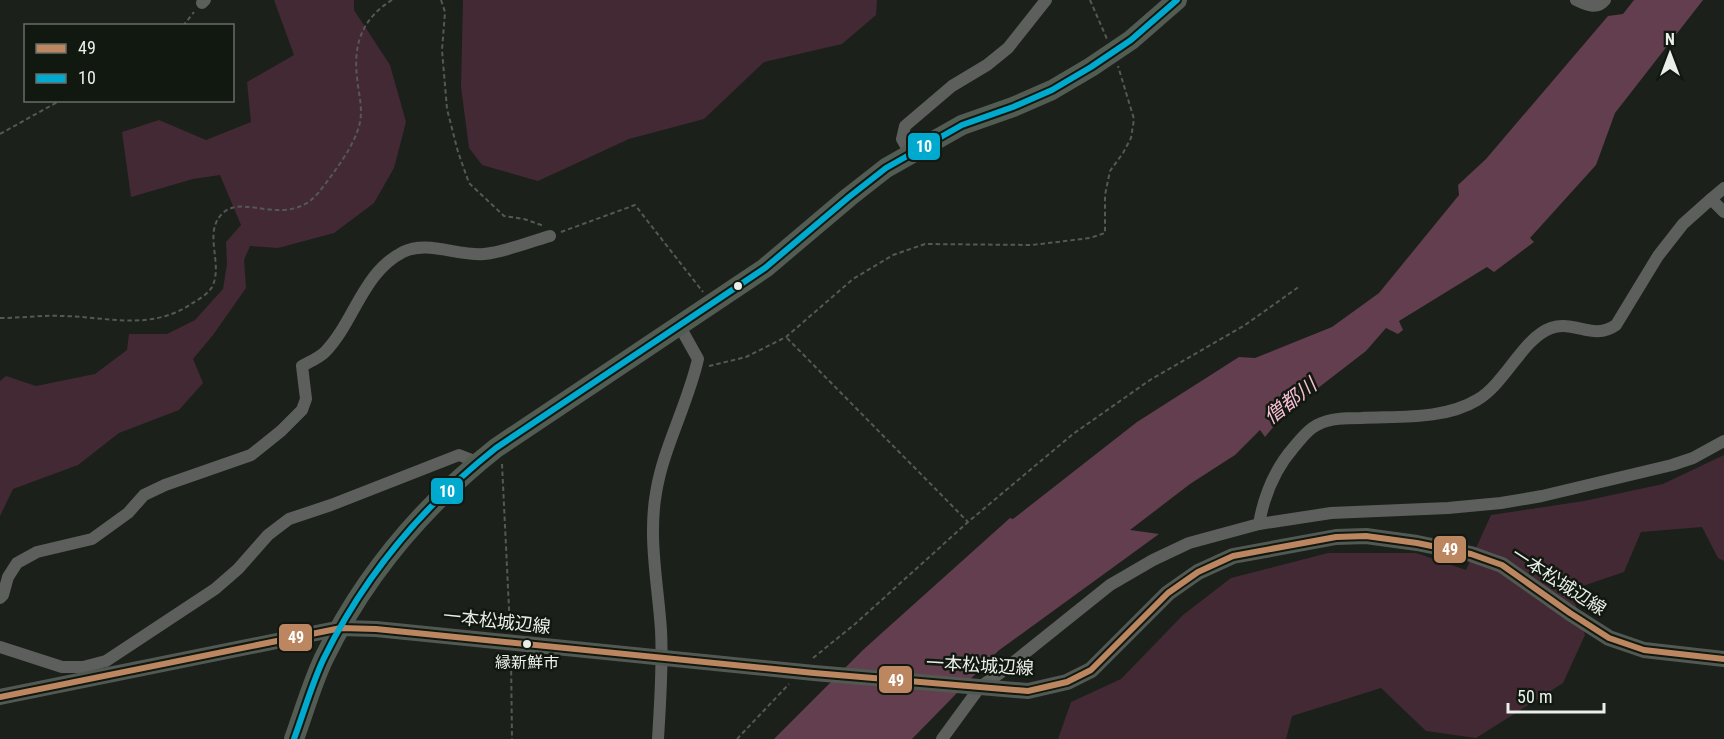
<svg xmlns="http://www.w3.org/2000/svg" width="1724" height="739" font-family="'Roboto Condensed','Noto Sans JP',sans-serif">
<rect width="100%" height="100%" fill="#1b201b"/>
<g fill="#432934">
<path d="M274,0H354V10L390,65L406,122L394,168L374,203L334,233L278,248L250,246L244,260L246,288L213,335L193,359L203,383L179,410L119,433L78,465L13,489L0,516V381L6,376L36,386L95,374L127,350L129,334H167L195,320L223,289L227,264L226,242L241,225L220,175L193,179L131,197L122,132L159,120L206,140L251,122L247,82L294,55Z"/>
<path d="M463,0H877L876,15L842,44L764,62L704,119L629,139L538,181L482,165L469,148L461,87Z"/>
<path d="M1724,455V561L1718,558L1702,527L1641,532L1624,572L1571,590L1585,635L1563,683L1476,738L1426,731L1381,688L1292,716L1286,739H1058L1071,702L1121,679L1183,615L1231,578L1328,553H1416L1466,570L1491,515L1584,501L1663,484Z"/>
</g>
<path fill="#623e4e" d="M1634,0H1703L1615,113L1596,165L1530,238L1534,242L1494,272L1487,267L1399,321L1403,330L1398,334L1386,328L1366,351L1283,415L1265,437L1260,430L1235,455L1190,484L1130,530L1159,534L998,651L912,739H774L864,649L1010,518L1013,519L1137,422L1239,357L1255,358L1332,327L1379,293L1459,195L1458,185L1486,159L1608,16L1623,14Z"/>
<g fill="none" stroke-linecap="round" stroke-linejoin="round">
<g stroke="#555854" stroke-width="2" stroke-dasharray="4.5 3" stroke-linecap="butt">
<path d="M441,0L445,12L442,50L447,109L458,152L469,183L504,216L524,219L544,226"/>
<path d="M1090,0L1107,39"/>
<path d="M183,26L194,12"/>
<path d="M0,134L61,100"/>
<path d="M561,232L635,205L703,292"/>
<path d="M0,318C21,318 42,315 63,316C108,317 151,331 191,304C198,300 208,294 212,287C224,264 202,232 223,213C244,193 288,230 319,192C333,174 356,144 360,122C363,106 358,92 357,77C353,43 363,18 392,0"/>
<path d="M787,338L968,522"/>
<path d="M709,366L746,357L786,337L853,279L893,255L925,244L1032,245L1090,238L1105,233V195L1110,171L1123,153L1131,138L1134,119L1118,66"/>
<path d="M502,464L510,629"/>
<path d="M511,656L512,739"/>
<path d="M813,658L855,624L968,522L1073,434L1150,380L1245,325L1300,286"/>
<path d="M737,739L789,684"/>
</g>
<g stroke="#5c5f5b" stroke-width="12">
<path d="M1576,0C1586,5 1597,10 1605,0"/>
<path d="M202,3L205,0"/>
<path d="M910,153L902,139L905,126L952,86L987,65L1008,48L1046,0"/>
<path d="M1724,188L1711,199L1724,212"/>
<path d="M1259,524C1264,495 1274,470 1294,447C1301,439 1307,430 1317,425C1330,418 1347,418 1361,418C1398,416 1444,420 1477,400C1505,384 1523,338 1551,328C1575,320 1593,341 1616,325L1658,256L1683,224L1711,199"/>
<path d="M0,598L3,595L8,577L17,563L37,552L92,539L128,513L144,495L165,485L251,455L281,431L302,410L306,399L302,366C309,362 319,358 325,352C355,321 362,273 403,252C427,240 457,256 484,254C505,252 529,242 550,236"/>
<path d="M0,647L62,667H83L106,661L215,589L238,569L268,535L289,519L331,505L459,455L477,462"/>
<path d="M658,739C660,703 663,666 661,630C658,585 648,538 656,493C663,448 688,404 698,359L679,325"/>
<path d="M942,739L980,687L1000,673L1110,585L1153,560L1189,543L1259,524L1331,513L1448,508L1501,503L1542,496L1672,465L1693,458L1724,441"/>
</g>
<path stroke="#525852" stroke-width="16" d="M0,697L341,628L376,629L814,673L1028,691L1067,682L1091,670L1168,593L1198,572L1233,556L1336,537L1366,536L1417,543L1471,554L1502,565L1570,613L1609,638L1644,650L1724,659"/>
<path stroke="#535c52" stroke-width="20" d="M294,739C304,712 312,683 324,658C365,574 424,505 496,448L765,268L849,197L886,168L962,125L1013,107L1052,90L1091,67L1131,40L1177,0"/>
<g stroke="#111810" stroke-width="10">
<path id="bus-1" d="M0,697L341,628L376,629L814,673L1028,691L1067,682L1091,670L1168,593L1198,572L1233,556L1336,537L1366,536L1417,543L1471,554L1502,565L1570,613L1609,638L1644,650L1724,659"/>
</g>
<g stroke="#111810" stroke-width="10">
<path id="bus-2" d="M294,739C304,712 312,683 324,658C365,574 424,505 496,448L765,268L849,197L886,168L962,125L1013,107L1052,90L1091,67L1131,40L1177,0"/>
</g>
<use href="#bus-1" stroke="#bb8660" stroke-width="6"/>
<use href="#bus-2" stroke="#00a9ce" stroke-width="6"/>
</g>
<g fill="#eaefe9" stroke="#111810" stroke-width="2">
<circle cx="738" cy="286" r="5"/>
<circle cx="527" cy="644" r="5"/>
</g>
<g text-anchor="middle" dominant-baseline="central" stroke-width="5" stroke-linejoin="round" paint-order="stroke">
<g font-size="16" fill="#eaefe9" stroke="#111810">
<text x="527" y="662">縁新鮮市</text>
</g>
<g font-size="18" fill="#eaefe9" stroke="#111810">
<text transform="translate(1559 581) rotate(33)">一本松城辺線</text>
<text transform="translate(497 621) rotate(6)">一本松城辺線</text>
<text transform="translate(980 665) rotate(3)">一本松城辺線</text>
</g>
<g font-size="20" font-style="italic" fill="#f7bdd5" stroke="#111810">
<text transform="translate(1290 401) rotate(-38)">僧都川</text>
</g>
</g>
<g stroke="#111810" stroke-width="2">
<rect x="907" y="132" width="34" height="29" rx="6" fill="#00a9ce"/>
<rect x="430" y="477" width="34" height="28" rx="6" fill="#00a9ce"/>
<rect x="1433" y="535" width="34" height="29" rx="6" fill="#bb8660"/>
<rect x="278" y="623" width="35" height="29" rx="6" fill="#bb8660"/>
<rect x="878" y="665" width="35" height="29" rx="6" fill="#bb8660"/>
</g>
<g font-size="16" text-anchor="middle" font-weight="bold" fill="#fff">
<text x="924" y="152">10</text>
<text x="447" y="497">10</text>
<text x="1450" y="555">49</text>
<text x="296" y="643">49</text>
<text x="896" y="686">49</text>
</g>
<rect x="24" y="24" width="210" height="78" fill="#111810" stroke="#686e67" stroke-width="1.5"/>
<rect x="36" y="44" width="30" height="9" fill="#bb8660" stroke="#686e67" stroke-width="1.5"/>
<text x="78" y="54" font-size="18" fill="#eaefe9">49</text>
<rect x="36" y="74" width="30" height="9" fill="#00a9ce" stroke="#686e67" stroke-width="1.5"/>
<text x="78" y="84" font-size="18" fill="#eaefe9">10</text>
<g transform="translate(1670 54)" stroke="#111810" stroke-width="4.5" paint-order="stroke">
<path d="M0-4.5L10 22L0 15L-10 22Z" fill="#eaefe9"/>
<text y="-9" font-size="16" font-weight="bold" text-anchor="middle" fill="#eaefe9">N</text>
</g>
<path d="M1508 703v9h96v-9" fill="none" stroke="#eaefe9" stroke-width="3"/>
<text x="1517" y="703" font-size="18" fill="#eaefe9" stroke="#111810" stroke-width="4.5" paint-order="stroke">50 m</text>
</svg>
